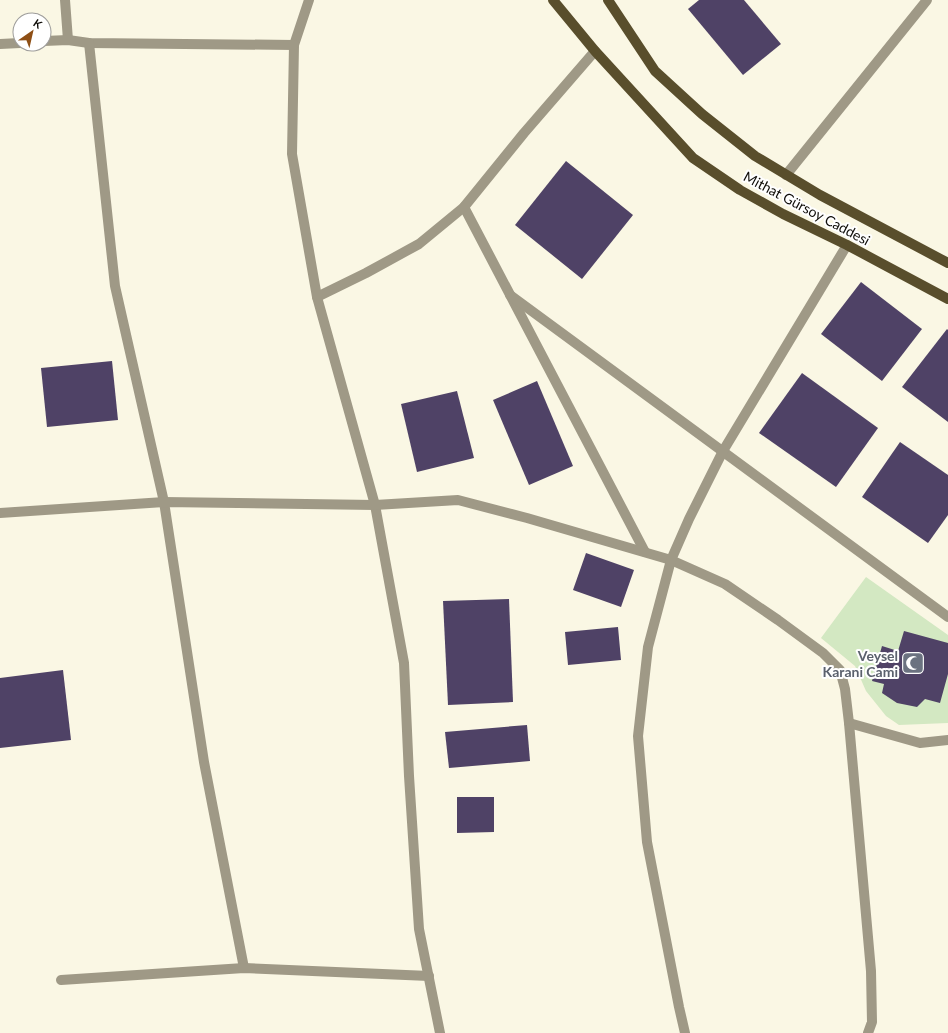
<svg xmlns="http://www.w3.org/2000/svg" width="948" height="1033" font-family="Lato,sans-serif">
<rect width="100%" height="100%" fill="#faf7e4"/>
<path fill="#d3e8c2" d="M866,577L948,635V723L899,725L886,716L866,691L855,666L821,638Z"/>
<g fill="#4f4266">
<path d="M699,0H744L781,44L743,75L688,9Z"/>
<path d="M566,161L633,215L582,279L515,225Z"/>
<path d="M861,282L922,329L882,381L821,334Z"/>
<path d="M947,329L948,330V422L902,387Z"/>
<path d="M112,361L118,420L47,427L41,368Z"/>
<path d="M802,373L878,428L836,487L759,433Z"/>
<path d="M537,381L573,466L529,485L493,400Z"/>
<path d="M457,391L474,458L417,472L401,404Z"/>
<path d="M900,442L948,475V515L928,543L862,497Z"/>
<path d="M586,553L634,570L621,607L573,590Z"/>
<path d="M509,599L513,702L448,705L443,601Z"/>
<path d="M618,627L621,660L568,665L565,632Z"/>
<path d="M904,631L948,643V674L940,703L925,699L917,707L897,703L882,693L884,684L872,681L882,646L898,651Z"/>
<path d="M63,670L71,740L0,748V678Z"/>
<path d="M527,725L530,761L449,768L445,732Z"/>
<path d="M457,797H494V832L457,833Z"/>
</g>
<g fill="none" stroke-linecap="round" stroke-linejoin="round">
<g stroke="#9f9986" stroke-width="10">
<path d="M65,0L68,40"/>
<path d="M309,0L294,45L292,154L317,297L375,505L404,663L409,776L419,929L440,1033"/>
<path d="M44,41L68,40L89,43L294,45"/>
<path d="M89,43L115,286L164,502L204,762L244,968"/>
<path d="M0,44L20,43"/>
<path d="M786,175L927,0"/>
<path d="M464,207L645,552"/>
<path d="M510,295L948,617"/>
<path d="M317,297L366,273L419,244L464,207L524,133L595,51"/>
<path d="M0,513L164,502L375,505L458,500L527,518L671,560L725,584L778,620L823,653L840,670L845,689L849,723"/>
<path d="M61,980L244,968L429,976"/>
<path d="M685,1033L679,1007L647,842L638,736L648,647L671,560L689,519L723,451L847,245"/>
<path d="M868,1033L872,1022L871,971L849,723L920,743L948,740"/>
</g>
<g stroke="#594e2c" stroke-width="10">
<path d="M553,0L595,51L693,158L740,190L783,214L847,245L948,299"/>
<path d="M608,0L655,71L702,114L755,156L820,195L948,263"/>
</g>
</g>
<defs>
<g id="mosque-square" transform="scale(1.15)"><rect x="-9" y="-9" width="18" height="18" rx="4" fill="#6b7280" stroke="#fff"/><path d="M3.5-4.9A6 6 0 1 0 3.5 4.9A5 5 0 1 1 3.5-4.9Z" fill="#fff"/></g>
</defs>
<g fill-rule="evenodd">
<use href="#mosque-square" x="913" y="663"/>
</g>
<g text-anchor="middle" dominant-baseline="central" stroke-width="4" stroke-linejoin="round" paint-order="stroke">
<g font-size="14" fill="#0d0b06" stroke="#fff">
<text transform="translate(807 208) rotate(28)">Mithat Gürsoy Caddesi</text>
</g>
<g font-size="14" font-weight="bold" fill="#5b616d" stroke="#fff" text-anchor="end">
<text x="898" y="655">Veysel<tspan x="898" dy="16">Karani Cami</tspan></text>
</g>
</g>
<g transform="translate(32 32) rotate(34)"><circle r="19" fill="#ffffff" stroke="#9e9d9b"/>
<path d="M0-3L7 15L0 10L-7 15Z" fill="#8e4f15"/>
<text y="-6" font-size="11" font-weight="bold" text-anchor="middle" fill="#0d0b06">K</text>
</g>
</svg>
